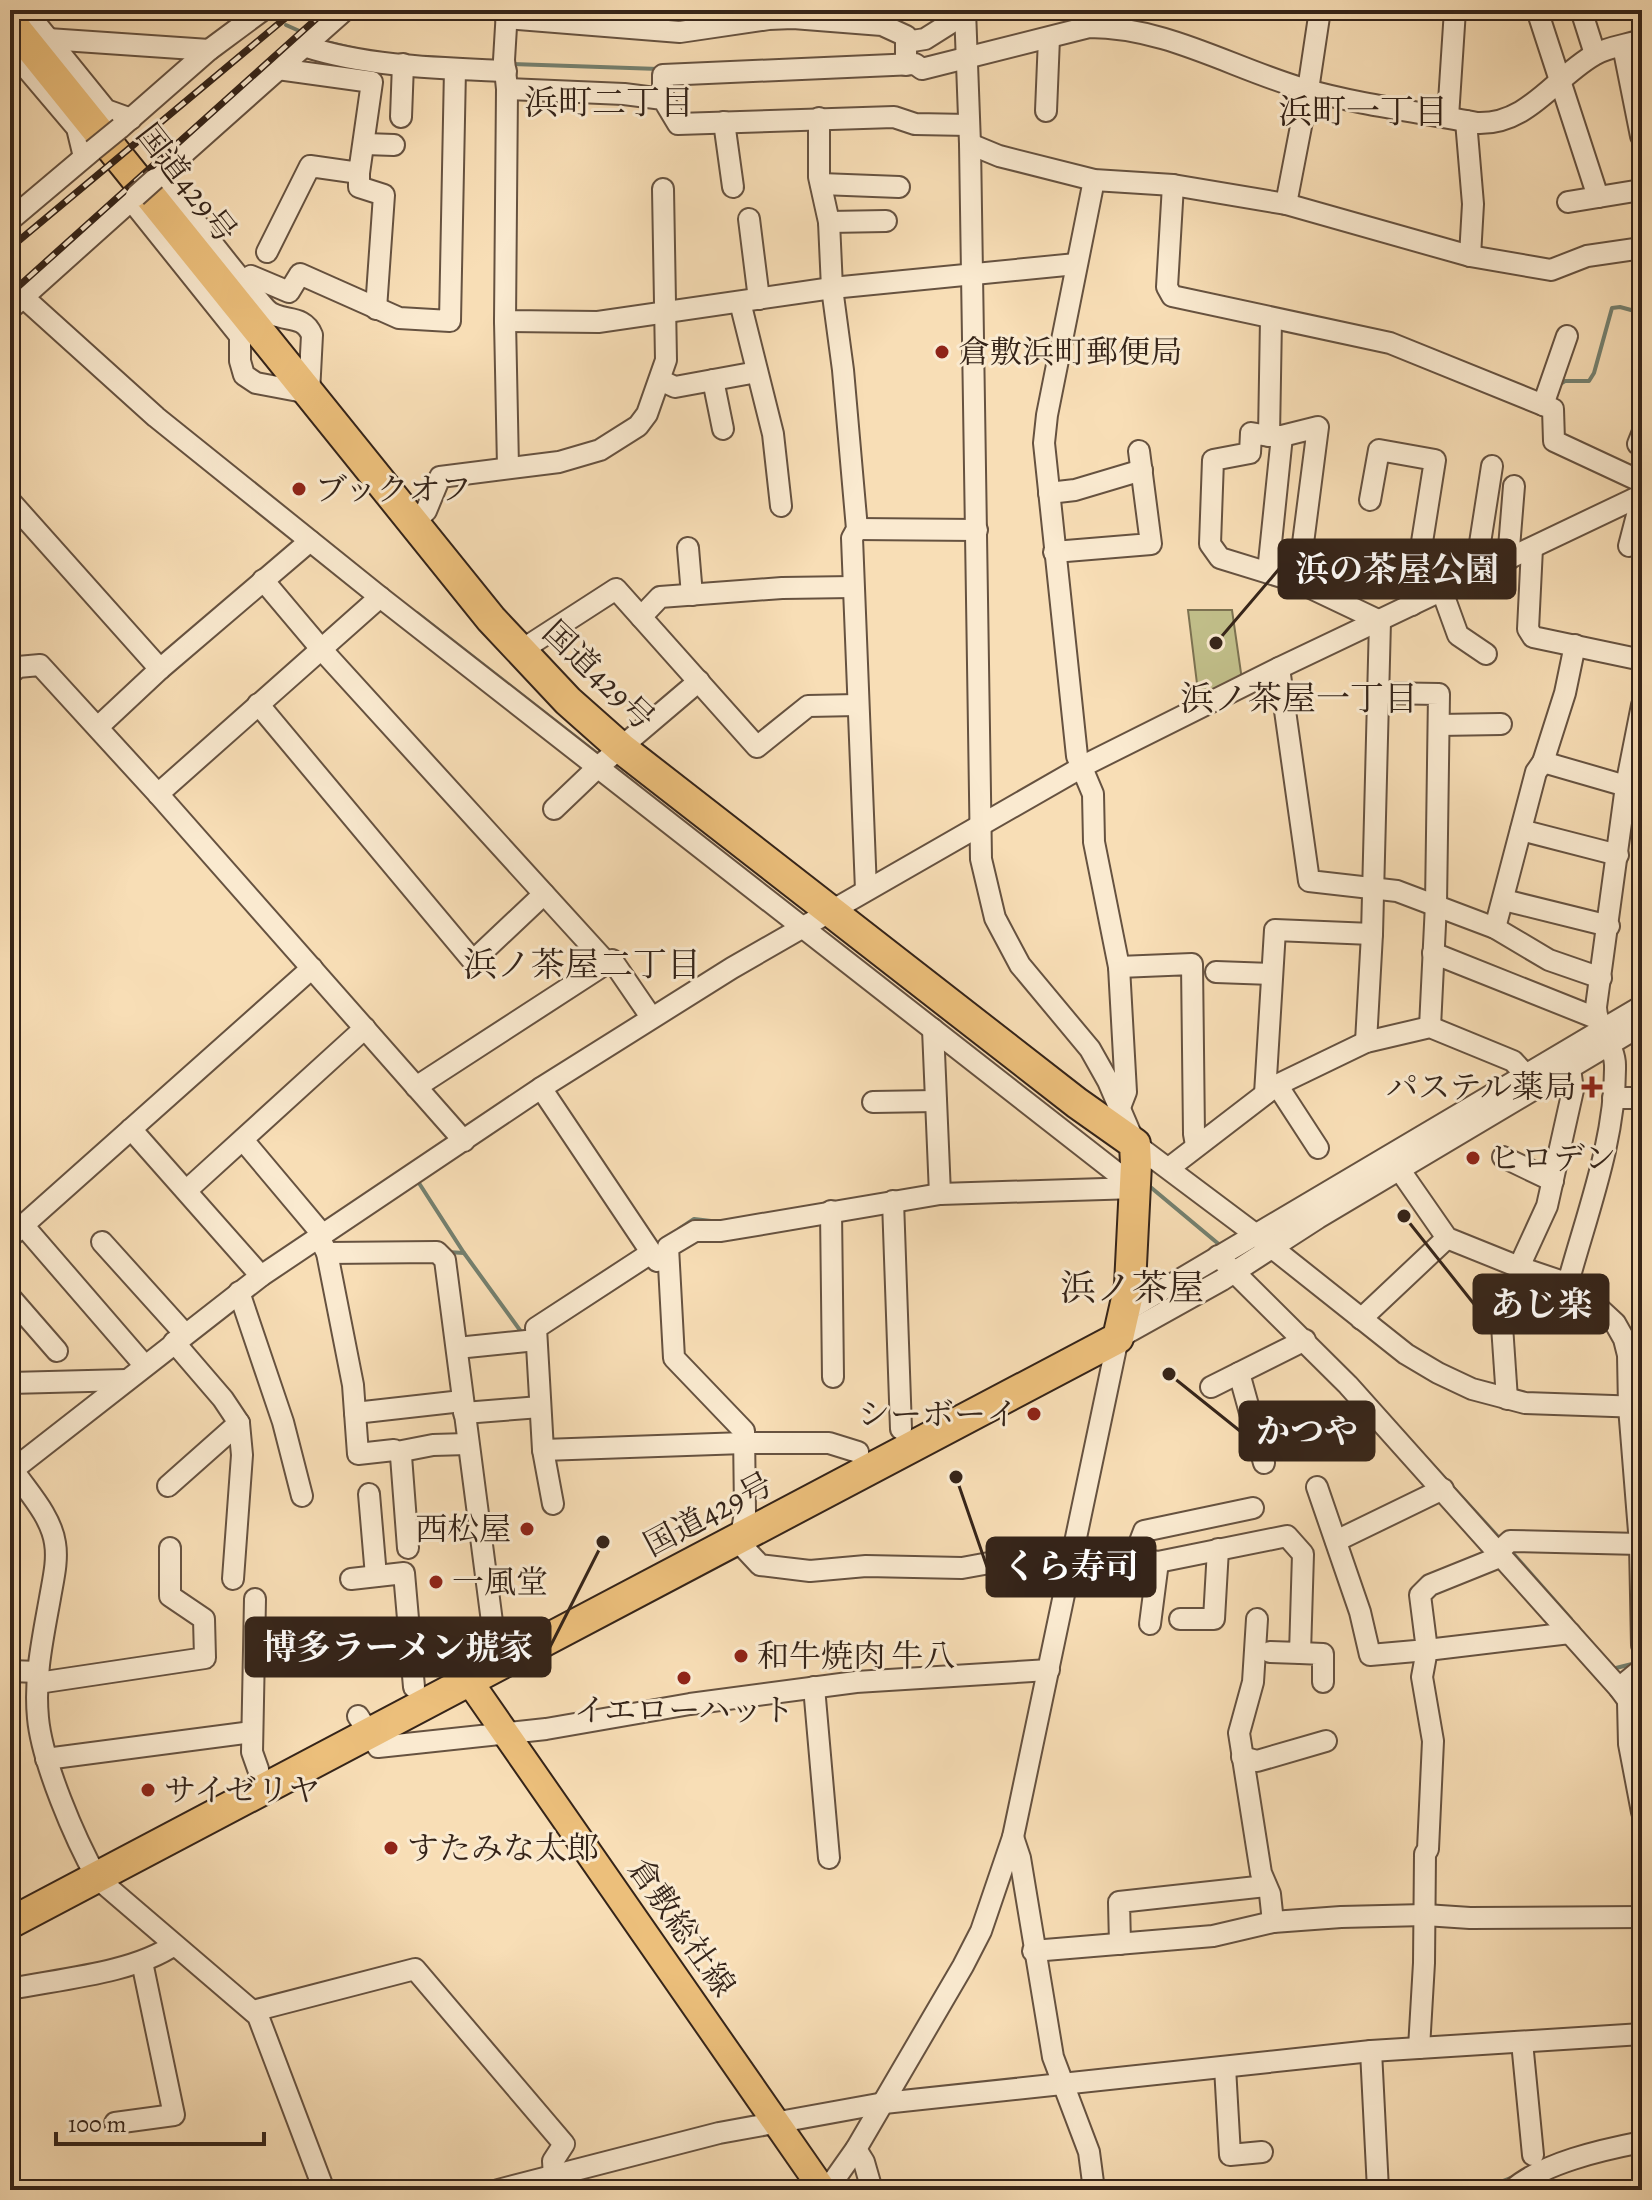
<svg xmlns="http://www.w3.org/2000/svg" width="1652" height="2200" font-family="Alegreya,'Noto Serif JP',serif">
<rect width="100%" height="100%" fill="#f8deb6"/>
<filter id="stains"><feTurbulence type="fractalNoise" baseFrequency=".0025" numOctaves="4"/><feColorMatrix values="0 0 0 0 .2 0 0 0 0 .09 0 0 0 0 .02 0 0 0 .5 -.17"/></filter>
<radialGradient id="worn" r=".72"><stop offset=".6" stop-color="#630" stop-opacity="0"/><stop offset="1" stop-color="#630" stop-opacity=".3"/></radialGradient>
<path fill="#c2c08b" stroke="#7c7252" stroke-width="2" d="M1188,610H1232L1242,680L1199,700Z"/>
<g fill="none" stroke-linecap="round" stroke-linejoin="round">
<g stroke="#74806f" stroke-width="4">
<path d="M973,21L992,10"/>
<path d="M286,25L306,34"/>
<path d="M326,42L360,50"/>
<path d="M512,64L659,69"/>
<path d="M1557,386L1565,381H1589L1594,373L1612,308L1620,307L1642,313"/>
<path d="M417,613L599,755"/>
<path d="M609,763L640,788"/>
<path d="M417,1180L464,1253"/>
<path d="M1148,1185L1221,1246"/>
<path d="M679,1229L694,1219L711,1221"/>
<path d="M447,1252L464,1253L522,1333L525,1331"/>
<path d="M1427,1459L1502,1541"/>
<path d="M1511,1551L1571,1619"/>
<path d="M1612,1669L1636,1663"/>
<path d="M1549,2176L1550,2190"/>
<path d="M433,2190L496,2182"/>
<path d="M1480,2190L1518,2175"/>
</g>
<g stroke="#665240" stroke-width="24">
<g id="minor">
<path d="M25,10L106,110L131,119"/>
<path d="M507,10L504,60L507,89L505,321L598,322L832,288L1076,264"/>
<path d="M965,10L970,144L981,859L995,918L1020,965L1090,1049L1108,1081L1135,1144L1255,1234L1406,1354L1438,1373L1472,1389L1525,1403L1642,1407"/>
<path d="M1537,10L1598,197"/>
<path d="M1581,10L1595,54"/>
<path d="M506,18L680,32L769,19L793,18L882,25L906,36V65"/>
<path d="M48,39L209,50"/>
<path d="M906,42L925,39L971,10"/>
<path d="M304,46C368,67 439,68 506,71"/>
<path d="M1623,46L1641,136"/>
<path d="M10,49L77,128L84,157"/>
<path d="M507,89L624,94L663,99L678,124L894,117L915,124L969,125"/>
<path d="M663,99V75L915,64L922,69L1089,27C1166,27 1232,68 1304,89C1360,105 1420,112 1477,123C1528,125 1554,78 1594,55C1607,47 1627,45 1642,40"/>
<path d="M1046,111L1049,38"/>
<path d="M401,117L403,64"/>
<path d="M1448,117L1455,10"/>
<path d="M819,118V177L829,222L832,288L843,370L857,529L852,538L866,890"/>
<path d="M1466,121L1473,204L1470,256"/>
<path d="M724,122L733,187"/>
<path d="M120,128L209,50L263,10"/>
<path d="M365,144L394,145"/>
<path d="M970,144L999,156L1094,180L1173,185L1286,204L1470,256L1551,270L1587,256L1642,248"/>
<path d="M359,173V187L384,195L376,309"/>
<path d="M155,179L345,10"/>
<path d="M1094,180L1047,415L1044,443L1077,756L1093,794L1094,842L1119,967L1126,1092L1119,1110"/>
<path d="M821,184L899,187"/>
<path d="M1173,185L1167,287L1172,296L1390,343L1553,409L1554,441L1642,482"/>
<path d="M131,200L240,336V361L244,375L256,383L309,393L312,335C303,312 280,324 266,309C228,266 195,220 159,175"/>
<path d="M1568,202L1641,190L1642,193"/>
<path d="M1286,204L1308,90L1320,10"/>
<path d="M749,219L759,299"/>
<path d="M10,220L93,150"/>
<path d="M829,222L886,221"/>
<path d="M267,252L310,166L359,173L372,82L278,69"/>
<path d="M245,283L251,276L289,292L300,274L399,318L450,321L455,69"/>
<path d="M23,297L156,417L380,597L1136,1188"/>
<path d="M740,302L773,434L781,506"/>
<path d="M10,309L136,196"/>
<path d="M1271,319L1269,436H1282L1318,427L1298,582"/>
<path d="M505,321L508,467"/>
<path d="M660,380L675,387L757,372"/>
<path d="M713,380L723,429"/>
<path d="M1543,405L1567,336"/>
<path d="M1269,436L1251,433L1250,453L1213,460L1210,544L1220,558L1298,582L1380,621L1372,934L1366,1042"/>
<path d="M1638,444L1642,434"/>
<path d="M1049,493L1075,490L1142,470"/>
<path d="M1370,500L1379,450L1435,460L1412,605"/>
<path d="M10,501L160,669L98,727"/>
<path d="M412,521L426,511L440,477L559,462L600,450L638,426L647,414L666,360L663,189"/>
<path d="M857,529L977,530"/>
<path d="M1629,546L1642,496"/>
<path d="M688,548L692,595"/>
<path d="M1532,548L1528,629L1533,637L1642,660"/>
<path d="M1054,552L1151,544L1139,451"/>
<path d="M1508,560L1514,486"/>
<path d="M1268,572L1282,436"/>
<path d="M1475,575L1492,466"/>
<path d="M263,580L322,650L607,963L612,960L651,1017"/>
<path d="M1442,591L1458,635L1486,654"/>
<path d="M641,617L660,597L782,588L853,587"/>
<path d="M520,651L616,589L757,747L808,706L857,705"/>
<path d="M1279,668L1309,881L1397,891L1495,928L1549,960L1601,978"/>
<path d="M160,669L310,541"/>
<path d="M10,674L18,667L40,665L158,794L464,1141"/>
<path d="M1378,693L1439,694L1436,904L1430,1027"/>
<path d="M258,704L473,961L544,894"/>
<path d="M1439,725L1501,724"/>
<path d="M1543,762L1565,693L1575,645"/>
<path d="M158,794L380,597"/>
<path d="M554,809L599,766L699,681"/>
<path d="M1521,830L1618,855"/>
<path d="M1504,900L1609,926"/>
<path d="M1495,928L1536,772L1543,762L1626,786"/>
<path d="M1433,953L1596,1018"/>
<path d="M1119,967L1192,964L1194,1134L1196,1145"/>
<path d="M1216,972L1272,974"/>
<path d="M933,1029L940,1194"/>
<path d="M1277,1085L1318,1148"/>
<path d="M416,1087L607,963"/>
<path d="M541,1088L657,1261"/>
<path d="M1265,1094L1275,930L1372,934"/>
<path d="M1613,1098H1642"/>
<path d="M873,1102L936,1101"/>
<path d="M131,1129L261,1276"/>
<path d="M243,1140L322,1234"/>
<path d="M1390,1156L1447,1238L1519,1267L1575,1286L1615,1323L1624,1339L1628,1355L1629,1407L1640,1544L1642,1645"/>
<path d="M1503,1157L1553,1181"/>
<path d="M1169,1168L1277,1085L1366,1042L1430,1027L1513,1061L1525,1074"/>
<path d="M187,1190L365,1028"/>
<path d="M893,1201L901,1429"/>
<path d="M831,1211L833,1377"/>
<path d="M23,1225L145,1366"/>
<path d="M10,1237L312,968"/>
<path d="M321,1241L327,1253L353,1385L358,1454L394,1450L401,1456L408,1548"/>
<path d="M102,1242L185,1334"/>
<path d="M327,1253L437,1252L445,1260L495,1645"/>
<path d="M1218,1256L1348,1385L1619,1688L1642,1719"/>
<path d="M1519,1267L1547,1206L1573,1090L1570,1068"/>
<path d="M1568,1283C1587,1213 1616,1139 1615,1065C1615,1045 1596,1028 1596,1007L1626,786L1642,705"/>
<path d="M239,1292L283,1422L302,1496"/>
<path d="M10,1297L57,1351"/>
<path d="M1501,1311L1507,1399"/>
<path d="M1125,1312L1642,1006"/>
<path d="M1361,1319L1447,1238"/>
<path d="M174,1342L223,1399L239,1423L242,1455L233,1579"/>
<path d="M457,1348L536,1340"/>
<path d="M1239,1373L1264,1463"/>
<path d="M10,1383L127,1380"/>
<path d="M1211,1387L1305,1340"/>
<path d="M355,1413L462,1401"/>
<path d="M464,1413L540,1407"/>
<path d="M543,1450L744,1443H829L858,1452"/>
<path d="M397,1452L433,1445L467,1444"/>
<path d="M13,1470C28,1492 51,1516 55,1543C58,1561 53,1580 50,1598C43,1637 34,1678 38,1718C42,1762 75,1839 97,1878L258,2016L324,2190"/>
<path d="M10,1472L261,1276L541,1088L732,968L1089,763L1279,668L1642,495"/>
<path d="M168,1486L239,1423"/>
<path d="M1317,1487L1360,1612L1370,1655L1427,1650L1420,1595L1430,1585L1502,1556"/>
<path d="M369,1494L376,1576"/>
<path d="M553,1504L543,1450L536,1328L651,1253"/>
<path d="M1336,1541L1443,1489"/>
<path d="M1074,1546L1158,1562L1287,1536L1303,1554L1300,1653L1270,1652"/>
<path d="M1498,1552L1510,1541L1640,1544"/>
<path d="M1072,1553H1044L962,1568L866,1566L810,1571L760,1565L746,1550L741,1537L745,1512L744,1431L674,1358L668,1247L695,1231H721L940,1194L1136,1188"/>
<path d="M1134,1557L1144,1531L1253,1508"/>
<path d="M351,1579L404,1573L414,1687"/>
<path d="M255,1599L252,1752L258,1769"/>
<path d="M1180,1619H1214L1218,1549"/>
<path d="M1257,1619L1253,1682L1239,1733L1261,1873L1270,1894L1273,1922"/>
<path d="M1150,1624L1158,1562"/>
<path d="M1300,1653L1323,1654V1682"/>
<path d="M10,1671L38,1672"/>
<path d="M38,1683L205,1658L204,1619L170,1596V1548"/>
<path d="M814,1687L829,1858"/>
<path d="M1619,1688L1642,1669"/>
<path d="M1628,1702L1629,1744L1642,1812"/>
<path d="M358,1716L378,1747L546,1729L690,1704L856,1682L1049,1670"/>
<path d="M1242,1757L1257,1761L1326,1741"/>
<path d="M46,1759L252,1732"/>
<path d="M1013,1837L1020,1858L1053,2057L1089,2152L1094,2190"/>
<path d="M1120,1944L1119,1902L1266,1886"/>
<path d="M1033,1951L1213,1936L1273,1922L1341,1917L1425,1915L1470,1918L1642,1917"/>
<path d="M10,1989C60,1979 133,1973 174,1945"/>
<path d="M253,2011L415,1969L564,2144L553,2161L554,2177"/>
<path d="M1522,2042L1533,2155"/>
<path d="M1419,2048L1424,1963L1425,1854L1428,1849L1433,1741L1422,1677L1427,1650L1570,1633"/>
<path d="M1371,2051L1378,2190"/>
<path d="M1225,2067L1230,2155L1262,2152"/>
<path d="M115,2123L174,2115L142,1962"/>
<path d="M856,2149L864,2162L872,2190"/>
<path d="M498,2190L719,2133L884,2103L1371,2051L1642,2034"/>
<path d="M827,2190L856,2149L963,1966L981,1931L1013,1837L1118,1338L1222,1280L1318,1218L1642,1025"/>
<path d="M1512,2190C1543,2163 1601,2150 1642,2142"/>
</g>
</g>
<g stroke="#352419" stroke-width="30">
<path id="major" d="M458,1665L823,2190"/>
</g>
<g stroke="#352419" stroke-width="34">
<path id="highway" d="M10,22L491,619L568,701L621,748L1077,1103L1135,1144L1136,1164L1130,1285L1118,1338L10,1923"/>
</g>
<use href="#minor" stroke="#faead0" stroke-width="20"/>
<use href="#major" stroke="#ecbf7b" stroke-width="26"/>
<use href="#highway" stroke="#ecbf7b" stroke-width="30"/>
<g stroke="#352419" stroke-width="7">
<g id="rail">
<path d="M10,248L295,10"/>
<path d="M10,294L326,10"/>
</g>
</g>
<use href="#rail" stroke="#faead0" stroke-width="4" stroke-dasharray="12" stroke-linecap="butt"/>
<g stroke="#665240" stroke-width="24" stroke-linecap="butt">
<g id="minor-bridge">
<path d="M93,150L120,128"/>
<path d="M136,196L155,179"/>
</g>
</g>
<use href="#minor-bridge" stroke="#faead0" stroke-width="20"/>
</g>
<g fill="#8f2418" stroke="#faead0" stroke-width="3">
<circle cx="942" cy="352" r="8"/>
<circle cx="299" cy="489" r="8"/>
<path d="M1588 1075h8v8h8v8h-8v8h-8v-8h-8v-8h8z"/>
<circle cx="1473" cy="1158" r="8"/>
<circle cx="1034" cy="1414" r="8"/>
<circle cx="527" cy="1529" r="8"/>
<circle cx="436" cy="1582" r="8"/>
<circle cx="741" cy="1656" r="8"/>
<circle cx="684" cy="1678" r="8"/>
<circle cx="148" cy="1790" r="8"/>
<circle cx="391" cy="1848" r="8"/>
</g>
<g text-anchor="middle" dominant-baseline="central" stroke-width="6" stroke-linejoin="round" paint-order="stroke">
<g font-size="32" fill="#352419" stroke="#faead0">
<text transform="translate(187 183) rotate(52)">国道429号</text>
<text transform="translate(599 675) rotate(44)">国道429号</text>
<text transform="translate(708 1514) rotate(-28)">国道429号</text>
<text transform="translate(682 1927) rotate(55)">倉敷総社線</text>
</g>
<g font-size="32" fill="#352419" stroke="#faead0" text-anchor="start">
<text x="958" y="352">倉敷浜町郵便局</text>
<text x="315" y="489">ブックオフ</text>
<text x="1576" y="1087" text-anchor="end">パステル薬局</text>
<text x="1489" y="1158">ヒロデン</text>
<text x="1018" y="1414" text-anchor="end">シーボーイ</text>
<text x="511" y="1529" text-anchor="end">西松屋</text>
<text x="452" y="1582">一風堂</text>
<text x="757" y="1656">和牛焼肉 牛八</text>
<text x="684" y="1710" text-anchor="middle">イエローハット</text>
<text x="164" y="1790">サイゼリヤ</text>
<text x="407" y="1848">すたみな太郎</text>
</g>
<g font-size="34" fill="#352419" stroke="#faead0">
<text x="609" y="102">浜町二丁目</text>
<text x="1363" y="111">浜町一丁目</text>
<text x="1299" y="698">浜ノ茶屋一丁目</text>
<text x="582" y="964">浜ノ茶屋二丁目</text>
</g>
<g font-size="36" fill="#352419" stroke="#faead0">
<text x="1132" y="1287">浜ノ茶屋</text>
</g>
</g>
<path fill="none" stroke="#352419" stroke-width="3" d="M1216 643L1279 569M1404 1216L1474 1304M1169 1374L1240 1431M956 1477L987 1567M603 1542L550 1647"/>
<g fill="#352419" stroke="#faead0" stroke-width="3">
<circle cx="1216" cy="643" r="8"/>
<circle cx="1404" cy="1216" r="8"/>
<circle cx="1169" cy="1374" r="8"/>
<circle cx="956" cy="1477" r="8"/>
<circle cx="603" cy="1542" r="8"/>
</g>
<g fill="#352419" stroke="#352419" stroke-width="3">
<rect x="1279" y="540" width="236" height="58" rx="8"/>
<rect x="1474" y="1275" width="134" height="58" rx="8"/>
<rect x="1240" y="1402" width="134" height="58" rx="8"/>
<rect x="987" y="1538" width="168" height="58" rx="8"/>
<rect x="246" y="1618" width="304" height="58" rx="8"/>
</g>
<g font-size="34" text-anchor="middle" font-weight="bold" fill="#fff">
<text x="1397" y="581">浜の茶屋公園</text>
<text x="1541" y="1316">あじ楽</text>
<text x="1307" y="1443">かつや</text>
<text x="1071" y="1578">くら寿司</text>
<text x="398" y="1659">博多ラーメン琥家</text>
</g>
<rect width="1652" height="2200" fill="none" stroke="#f8deb6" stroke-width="40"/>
<rect x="12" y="12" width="1628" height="2176" fill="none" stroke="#352419" stroke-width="4"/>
<rect x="20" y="20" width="1612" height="2160" fill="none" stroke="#352419" stroke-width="2"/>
<path d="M56 2132v12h208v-12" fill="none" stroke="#352419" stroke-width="4"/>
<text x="68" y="2132" font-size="24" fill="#352419" stroke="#faead0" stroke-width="6" paint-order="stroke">100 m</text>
<rect width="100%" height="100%" filter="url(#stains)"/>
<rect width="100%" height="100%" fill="url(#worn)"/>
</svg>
